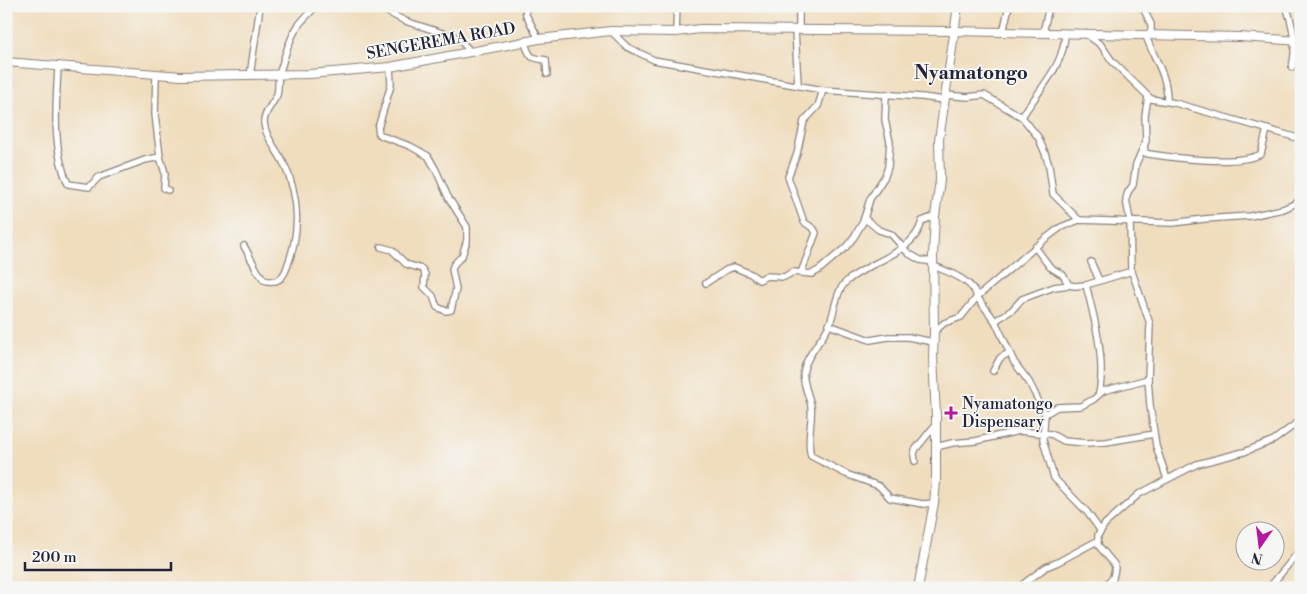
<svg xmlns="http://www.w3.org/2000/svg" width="1307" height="594" font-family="'Libre Bodoni',serif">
<rect width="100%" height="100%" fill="#f6f6f2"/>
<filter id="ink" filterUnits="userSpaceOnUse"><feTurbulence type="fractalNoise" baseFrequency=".02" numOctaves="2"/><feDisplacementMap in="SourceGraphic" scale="10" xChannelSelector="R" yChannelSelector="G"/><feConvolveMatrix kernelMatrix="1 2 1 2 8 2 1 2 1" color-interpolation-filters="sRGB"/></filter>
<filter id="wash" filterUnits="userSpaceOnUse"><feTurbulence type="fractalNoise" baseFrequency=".0096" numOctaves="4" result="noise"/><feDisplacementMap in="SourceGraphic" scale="20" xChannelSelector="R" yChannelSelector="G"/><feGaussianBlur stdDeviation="1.12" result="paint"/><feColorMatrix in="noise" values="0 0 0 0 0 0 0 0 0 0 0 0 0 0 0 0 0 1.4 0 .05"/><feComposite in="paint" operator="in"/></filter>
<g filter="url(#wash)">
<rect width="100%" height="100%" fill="#f0ddbd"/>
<path fill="#f4d3c0" d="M838,571L881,581L882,588H829Z"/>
</g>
<g filter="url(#ink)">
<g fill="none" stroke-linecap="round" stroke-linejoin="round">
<g stroke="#89807c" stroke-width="8">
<g id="street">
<path d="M376,6L405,21L458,38L471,52"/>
<path d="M525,6L526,15L539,39"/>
<path d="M1142,6L1151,24V32L1146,36C1154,59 1168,76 1167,101"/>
<path d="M1286,6C1293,25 1297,48 1292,67"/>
<path d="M795,30L798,85"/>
<path d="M799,30V6"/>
<path d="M611,31L627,47L654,60L823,90L922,97L944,100"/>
<path d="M676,32L677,6"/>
<path d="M1003,33L1009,6"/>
<path d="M1043,33L1049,6"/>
<path d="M1086,34L1101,45L1112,61L1151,99L1175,103L1301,139"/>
<path d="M524,41C531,58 528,57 546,60L547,74"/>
<path d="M58,67C56,106 52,148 68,184L89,187L99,177L145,160L160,157"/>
<path d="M156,75L155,114L160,157L165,173L164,188L168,190"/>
<path d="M250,76L260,6"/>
<path d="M945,95L968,97L984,95L1022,117L1038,137L1045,153L1049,166L1053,194L1079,220"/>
<path d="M1148,97L1145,116L1146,141L1136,164L1133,185L1128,192L1126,199L1130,221L1131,269L1150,324L1148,379L1150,405L1156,446L1167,479"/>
<path d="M1022,117C1037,91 1065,66 1065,33"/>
<path d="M1144,145L1145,153L1149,154C1175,158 1238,166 1261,154L1267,129"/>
<path d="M864,218L879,230L891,234L908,253L920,260L933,262"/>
<path d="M244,246L257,270L264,280C277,284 283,279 287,267C300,233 300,197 284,164C278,151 265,137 264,122C264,112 273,104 277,95C279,88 277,79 280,72C284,58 289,39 298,26C303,19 310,13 316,6"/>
<path d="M381,247L392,250L406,264L422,269L425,274L424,287L433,296L437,307L446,311L451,310L456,289L452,269L454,264L462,256L467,240V227L448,197L436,170L428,156L410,146L382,136L379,134L378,128L391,85L390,67"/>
<path d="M1035,247L1050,267L1063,275L1069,285"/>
<path d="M1091,262L1099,280"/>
<path d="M934,266C948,272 973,280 977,297L995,321L1014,362L1029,382L1045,414L1043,440L1054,478L1087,512L1100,530"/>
<path d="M801,273L816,233L814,229L804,222L788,177L797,154L804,121L818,106L823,90"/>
<path d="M706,283L726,270L734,267L751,274L759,280L766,276L784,277L793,272L812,274L819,270L846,247L854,237L863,222L870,199L885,176L888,167L890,142L885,120L886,94"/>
<path d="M1086,285C1094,316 1106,361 1099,393"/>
<path d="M995,321L1012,310L1022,299L1054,287L1069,285L1075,286L1086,285L1132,271"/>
<path d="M829,325L870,340L888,337H908L933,342"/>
<path d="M934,332L944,323L961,317L977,297L1045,239L1061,227L1079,220L1173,223L1204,219L1250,216L1283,209L1301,201"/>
<path d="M993,371L1000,358L1009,353"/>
<path d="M1045,414L1057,407L1081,406L1094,399L1103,391L1148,379"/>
<path d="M936,447L952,443L975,441L1019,431L1051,434L1064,441L1086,443L1106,442L1154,434"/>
<path d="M915,461L914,455L915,450L936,424"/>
<path d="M934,503L923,504L890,498L879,486L846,474L811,456C806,440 813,422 811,406C809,395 801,380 804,369C808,352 824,339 830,323C835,310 836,290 847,281C871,260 914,254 922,221L935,216"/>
<path d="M1018,588L1046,567L1058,562L1097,541"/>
<path d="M1101,588L1112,579"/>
<path d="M1111,588L1115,568L1114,564L1098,545V535L1105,524L1139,494L1197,464L1244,452L1274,440L1301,420"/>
<path d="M1269,588L1301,549"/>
</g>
</g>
<g stroke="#89807c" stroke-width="10">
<g id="secondary">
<path d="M6,62L181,76L310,74L390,67L539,39L611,31L676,32L700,29L954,31L1240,37L1301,41"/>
<path d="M918,588L934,503L936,481V416L933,357L934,332L933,256L935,216L940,180L939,140L958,6"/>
</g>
</g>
<use href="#street" stroke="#fff" stroke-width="5.5"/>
<use href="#secondary" stroke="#fff" stroke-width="8"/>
</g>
</g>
<path fill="#b5179e" stroke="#f6f6f2" stroke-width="2" d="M948.5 405.5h5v5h5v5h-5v5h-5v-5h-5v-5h5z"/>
<g text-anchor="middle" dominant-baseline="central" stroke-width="4" stroke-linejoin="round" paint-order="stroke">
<g font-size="16" fill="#22223b" stroke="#f6f6f2">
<text transform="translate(441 41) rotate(-10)">SENGEREMA ROAD</text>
</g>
<g font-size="16" fill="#22223b" stroke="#f6f6f2" text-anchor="start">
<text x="962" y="404">Nyamatongo<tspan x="962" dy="18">Dispensary</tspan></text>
</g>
<g font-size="19" font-weight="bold" fill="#22223b" stroke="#f6f6f2">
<text x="971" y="73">Nyamatongo</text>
</g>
</g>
<rect width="1307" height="594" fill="none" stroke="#f6f6f2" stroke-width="25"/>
<g transform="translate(1260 546) rotate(194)"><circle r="24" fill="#f6f6f2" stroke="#a1a1a9"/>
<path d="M0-4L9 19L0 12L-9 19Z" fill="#b5179e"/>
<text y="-8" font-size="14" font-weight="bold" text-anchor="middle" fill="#22223b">N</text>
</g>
<path d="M25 562v8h146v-8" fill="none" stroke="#22223b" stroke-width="2.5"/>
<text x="32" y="562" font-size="15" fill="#22223b" stroke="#f6f6f2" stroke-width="4" paint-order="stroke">200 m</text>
</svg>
